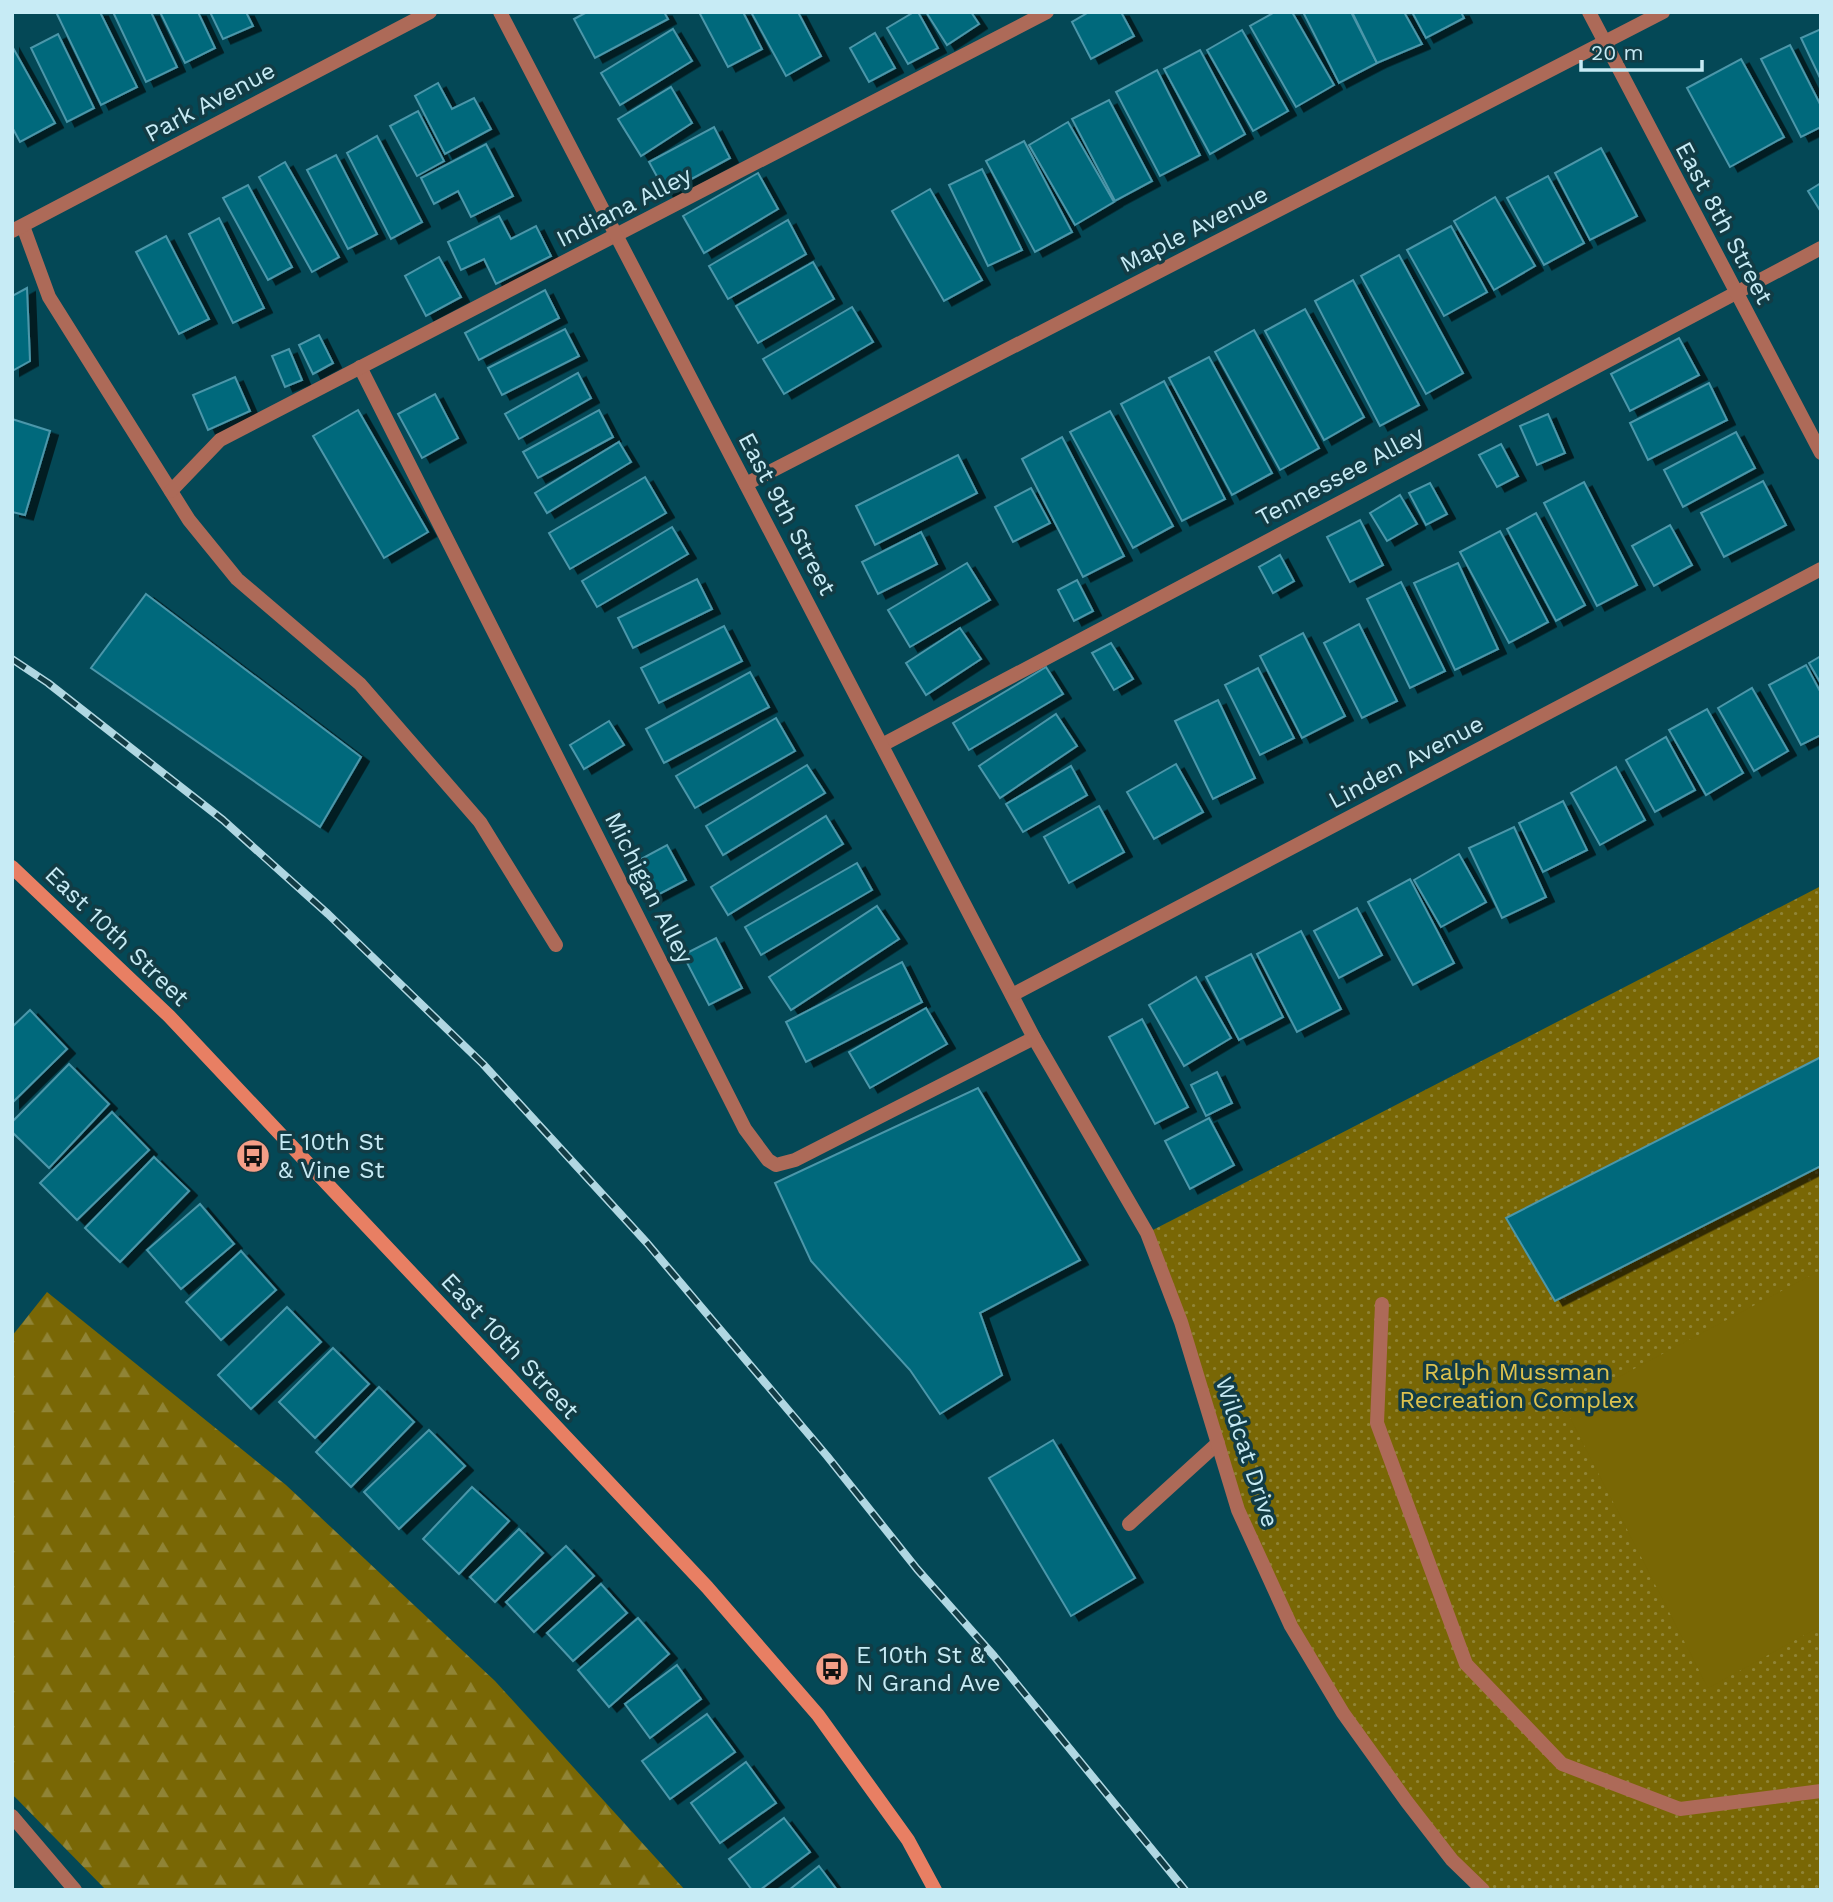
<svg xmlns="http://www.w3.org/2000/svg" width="1833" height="1902" font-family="'Work Sans',sans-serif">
<defs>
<pattern id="green-dots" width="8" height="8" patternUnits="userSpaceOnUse" patternTransform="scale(1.75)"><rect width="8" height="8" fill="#796705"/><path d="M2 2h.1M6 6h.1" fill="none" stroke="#908436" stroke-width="1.8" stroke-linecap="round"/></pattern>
<pattern id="forest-firs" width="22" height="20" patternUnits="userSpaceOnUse" patternTransform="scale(1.75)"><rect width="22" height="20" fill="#796705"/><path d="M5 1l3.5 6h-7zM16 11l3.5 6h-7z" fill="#908436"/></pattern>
<filter id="shadow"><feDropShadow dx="8" dy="4.5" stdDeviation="0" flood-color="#0009"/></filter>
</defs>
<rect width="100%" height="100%" fill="#044856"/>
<path fill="url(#green-dots)" d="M1821,886V1890H1483L1343,1713L1238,1510L1147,1233Z"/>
<path fill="url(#forest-firs)" d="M47,1292L286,1485L495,1681L685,1890H106L12,1794V1336Z"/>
<path fill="#796705" d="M1821,1270V1626L1708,1688L1564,1406Z"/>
<g fill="#04697c" stroke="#4b97aa" stroke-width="2" filter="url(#shadow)">
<path d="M56,12H100L137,87L101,105Z"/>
<path d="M113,12H151L177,67L146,82Z"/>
<path d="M160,12H198L215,48L185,63Z"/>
<path d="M210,12H246L253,26L223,39Z"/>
<path d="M587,12H664L668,19L595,58L574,19Z"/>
<path d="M699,12H743L762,49L728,67Z"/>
<path d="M751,12H798L821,56L786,76Z"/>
<path d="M914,12H918L938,48L908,64L887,28Z"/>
<path d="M926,12H971L979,24L947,45Z"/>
<path d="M1089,12H1121L1134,36L1091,59L1072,22Z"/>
<path d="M1275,12H1292L1334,85L1296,107L1250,26Z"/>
<path d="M1303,12H1351L1377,63L1339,83Z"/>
<path d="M1352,12H1404L1422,44L1377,63Z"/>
<path d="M1412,12H1461L1464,18L1426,38Z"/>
<path d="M673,29L692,61L620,105L601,73Z"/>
<path d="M1821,29V80L1801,38Z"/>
<path d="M1242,30L1288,111L1253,131L1207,50Z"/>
<path d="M875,33L895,68L869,82L850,48Z"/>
<path d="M58,34L94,108L67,122L31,48Z"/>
<path d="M1790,45L1821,106V127L1801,137L1761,59Z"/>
<path d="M12,46L55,123L20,142L12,127Z"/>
<path d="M1200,50L1245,134L1210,154L1164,69Z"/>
<path d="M1741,59L1784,137L1730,167L1687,88Z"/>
<path d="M1157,70L1200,155L1160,176L1116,92Z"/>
<path d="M438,83L452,109L474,98L491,129L445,154L415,96Z"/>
<path d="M671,87L692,123L641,156L618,119Z"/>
<path d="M1109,100L1152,181L1115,201L1072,119Z"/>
<path d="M418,111L444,161L417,176L390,126Z"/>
<path d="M1068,122L1114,202L1075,225L1029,145Z"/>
<path d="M714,127L730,158L666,193L649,162Z"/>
<path d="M377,136L422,222L391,239L347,153Z"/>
<path d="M1024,141L1072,232L1035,252L986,161Z"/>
<path d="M486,144L513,196L471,217L458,191L434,204L421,178Z"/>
<path d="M1601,148L1637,216L1590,240L1555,173Z"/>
<path d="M336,155L377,234L348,249L307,170Z"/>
<path d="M285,162L339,257L312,272L259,177Z"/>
<path d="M982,169L1022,250L988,266L949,185Z"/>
<path d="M758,173L778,209L704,253L683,216Z"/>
<path d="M1548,176L1584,243L1544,265L1507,198Z"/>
<path d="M1821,183V212L1808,191Z"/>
<path d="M248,185L292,267L268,280L223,198Z"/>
<path d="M930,189L982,280L944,301L892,211Z"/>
<path d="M1495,197L1535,266L1494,290L1454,221Z"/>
<path d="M499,216L511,239L536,226L551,256L496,284L484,259L461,270L448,242Z"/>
<path d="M219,218L264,308L233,323L189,234Z"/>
<path d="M788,220L806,254L728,299L709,266Z"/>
<path d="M1451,226L1487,292L1444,316L1407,250Z"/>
<path d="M166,236L209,319L179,334L136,252Z"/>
<path d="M1399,255L1463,373L1426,394L1361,276Z"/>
<path d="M439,257L461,297L426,316L405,276Z"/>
<path d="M813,262L834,299L758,343L736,306Z"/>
<path d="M1353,280L1419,405L1380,426L1315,301Z"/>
<path d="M27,288L30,361L12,371V296Z"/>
<path d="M545,290L559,318L479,360L465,333Z"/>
<path d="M852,307L873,342L784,394L763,359Z"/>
<path d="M1305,309L1364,417L1324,440L1265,331Z"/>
<path d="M565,329L579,356L502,395L488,368Z"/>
<path d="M1254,330L1319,448L1280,470L1215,352Z"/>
<path d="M319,335L333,363L313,374L299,345Z"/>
<path d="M1679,338L1699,375L1630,411L1611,374Z"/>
<path d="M289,349L302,380L285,387L272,356Z"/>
<path d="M1209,357L1272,473L1232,495L1169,378Z"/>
<path d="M578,373L591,398L519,439L505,414Z"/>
<path d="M235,377L250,411L208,430L193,395Z"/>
<path d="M1164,381L1225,499L1182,521L1121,404Z"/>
<path d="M1709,383L1727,420L1648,460L1630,423Z"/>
<path d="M435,394L458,438L422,458L398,414Z"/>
<path d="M358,410L428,532L384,558L313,436Z"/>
<path d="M599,410L613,437L538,478L523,452Z"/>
<path d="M1110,411L1173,526L1133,548L1070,432Z"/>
<path d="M1548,414L1565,453L1537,465L1520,426Z"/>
<path d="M12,419L50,431L25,515L12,512Z"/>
<path d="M1736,432L1755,468L1683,507L1664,470Z"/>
<path d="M1062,437L1124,556L1083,577L1022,459Z"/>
<path d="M619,442L631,462L547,513L535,493Z"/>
<path d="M1501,444L1518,476L1497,487L1479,455Z"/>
<path d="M958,455L977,493L875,545L856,506Z"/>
<path d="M645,477L666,513L570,569L549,533Z"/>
<path d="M1763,481L1786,525L1724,557L1701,513Z"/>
<path d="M1584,482L1637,585L1597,606L1544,503Z"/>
<path d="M1430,483L1447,514L1426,525L1409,493Z"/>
<path d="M1031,488L1050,523L1013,542L995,507Z"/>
<path d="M1400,495L1417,524L1387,541L1370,513Z"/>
<path d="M1536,513L1585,605L1556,621L1507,529Z"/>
<path d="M1360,520L1383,565L1350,582L1327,537Z"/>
<path d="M1670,525L1692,565L1654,586L1632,546Z"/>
<path d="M672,527L688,554L597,607L582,581Z"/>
<path d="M1500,531L1548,622L1509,643L1460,552Z"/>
<path d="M921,532L937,564L878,594L862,562Z"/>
<path d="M1280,555L1294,581L1273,593L1259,567Z"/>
<path d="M967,563L990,600L910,647L888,610Z"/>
<path d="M1458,563L1498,649L1455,670L1414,583Z"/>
<path d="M697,579L712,609L633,648L618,618Z"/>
<path d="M1077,580L1093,611L1074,621L1058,590Z"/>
<path d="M1401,582L1445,671L1410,688L1367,599Z"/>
<path d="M146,594L361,757L320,827L91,668Z"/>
<path d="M1359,624L1397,701L1362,718L1324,643Z"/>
<path d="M724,626L742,661L659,703L641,668Z"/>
<path d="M960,628L981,659L926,695L906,663Z"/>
<path d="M1303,633L1345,716L1302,738L1260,656Z"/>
<path d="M1111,643L1133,679L1114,690L1092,653Z"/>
<path d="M1821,656V684L1809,663Z"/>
<path d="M1806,665L1821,693V735L1801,745L1769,685Z"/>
<path d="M1046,667L1063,694L969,750L953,723Z"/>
<path d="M1258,668L1294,738L1260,755L1225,685Z"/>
<path d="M750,672L769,707L664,763L646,729Z"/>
<path d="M1752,688L1788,751L1754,771L1718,708Z"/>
<path d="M1218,700L1255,778L1213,799L1175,721Z"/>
<path d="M1707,709L1743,773L1706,795L1669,730Z"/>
<path d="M1056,714L1077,746L1000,798L979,766Z"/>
<path d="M776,718L795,751L695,808L676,776Z"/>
<path d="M609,721L624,745L584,769L570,745Z"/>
<path d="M1666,737L1695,790L1655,812L1626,760Z"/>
<path d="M1176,764L1203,812L1154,839L1127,792Z"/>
<path d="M807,765L825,793L723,855L706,826Z"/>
<path d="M1071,766L1087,795L1023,832L1006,804Z"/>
<path d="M1616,767L1645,820L1600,845L1571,793Z"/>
<path d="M1563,801L1587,850L1543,872L1519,823Z"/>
<path d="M1099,806L1124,852L1069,883L1044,837Z"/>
<path d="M826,816L843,844L728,915L711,887Z"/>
<path d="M1514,827L1546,897L1502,918L1469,848Z"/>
<path d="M667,845L686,880L648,900L630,865Z"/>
<path d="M1459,854L1486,902L1441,927L1414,880Z"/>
<path d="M857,863L872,890L761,955L745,927Z"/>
<path d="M1410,879L1454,963L1413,985L1368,902Z"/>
<path d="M877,906L899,939L791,1010L769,977Z"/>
<path d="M1357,908L1382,955L1339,978L1314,931Z"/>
<path d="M1301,931L1341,1009L1297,1032L1257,954Z"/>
<path d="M716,938L742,988L709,1005L683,955Z"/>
<path d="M1251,954L1283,1017L1239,1040L1206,977Z"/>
<path d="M902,962L922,1002L806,1062L786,1022Z"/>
<path d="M1196,977L1231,1038L1184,1066L1149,1005Z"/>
<path d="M926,1008L947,1044L870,1088L849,1052Z"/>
<path d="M30,1010L67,1049L12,1103V1027Z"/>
<path d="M1142,1019L1188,1107L1155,1124L1109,1037Z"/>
<path d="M1821,1057V1166L1555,1301L1506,1218Z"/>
<path d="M69,1064L109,1104L49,1168L12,1132V1122Z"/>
<path d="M1217,1072L1232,1103L1206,1116L1191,1085Z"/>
<path d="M978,1088L1080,1260L980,1313L1002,1375L940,1414L910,1370L811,1261L775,1183Z"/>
<path d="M112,1112L149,1150L77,1220L40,1183Z"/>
<path d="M1209,1118L1234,1165L1190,1189L1165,1141Z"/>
<path d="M154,1157L189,1191L120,1262L85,1228Z"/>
<path d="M200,1204L234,1244L181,1289L147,1250Z"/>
<path d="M241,1251L276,1290L221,1340L186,1302Z"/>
<path d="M287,1307L321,1342L251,1409L218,1375Z"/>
<path d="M333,1348L369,1384L315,1438L279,1402Z"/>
<path d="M379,1387L414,1422L351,1487L316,1452Z"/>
<path d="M429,1430L465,1466L399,1529L364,1492Z"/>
<path d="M1053,1440L1135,1578L1071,1616L989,1478Z"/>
<path d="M472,1487L509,1521L459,1574L423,1539Z"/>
<path d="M519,1529L543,1553L495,1602L470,1577Z"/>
<path d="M566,1546L594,1576L534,1632L506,1602Z"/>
<path d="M601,1584L627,1613L573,1661L547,1633Z"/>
<path d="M638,1618L669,1654L609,1707L578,1670Z"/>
<path d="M677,1665L701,1699L650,1738L625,1704Z"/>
<path d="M707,1714L735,1752L670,1799L642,1761Z"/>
<path d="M746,1762L776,1803L720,1843L691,1803Z"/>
<path d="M784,1818L810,1852L760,1890H752L729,1859Z"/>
<path d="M819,1866L837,1890H789Z"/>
</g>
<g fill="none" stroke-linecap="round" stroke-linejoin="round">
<g stroke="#ad6a58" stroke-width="14">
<path d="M23,226L49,297L189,520L237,579L360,684L480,822L556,945"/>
<path d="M360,367L745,1129L768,1160L776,1165L795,1160L1034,1038"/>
<path d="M171,491L220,440L1047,12"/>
<path d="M882,745L1821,248"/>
<path d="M1382,1304L1377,1423L1466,1664L1562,1764L1680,1809L1821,1791"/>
<path d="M1129,1524L1218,1443"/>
</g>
<g stroke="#ad6a58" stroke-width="14">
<path d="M500,12L1034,1038L1147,1233L1181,1322L1238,1510L1291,1626L1343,1713L1407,1802L1452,1860L1483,1890"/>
<path d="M1589,12L1821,453"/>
<path d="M12,231L430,12"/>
<path d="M746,484L1663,12"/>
<path d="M1012,995L1821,569"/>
<path d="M12,1816L75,1890"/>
</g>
<path stroke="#e87f63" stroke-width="14" d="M12,867L169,1016L707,1587L818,1715L908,1840L935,1890"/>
<g stroke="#b0d7e2" stroke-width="8">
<path id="rail" d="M12,659L48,683L223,820L328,914L483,1064L647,1243L827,1456L917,1569L994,1656L1185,1890"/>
</g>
<use href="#rail" stroke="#123c45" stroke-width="5" stroke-dasharray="16" stroke-linecap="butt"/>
</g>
<defs>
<g id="bus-disc" transform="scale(1.75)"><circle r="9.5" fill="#f49e87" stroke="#123c45"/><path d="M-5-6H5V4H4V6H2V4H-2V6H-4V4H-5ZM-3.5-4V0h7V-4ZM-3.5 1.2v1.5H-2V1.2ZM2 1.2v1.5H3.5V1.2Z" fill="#111"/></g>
</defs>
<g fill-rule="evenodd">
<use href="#bus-disc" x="253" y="1156"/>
<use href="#bus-disc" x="832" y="1669"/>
</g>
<g text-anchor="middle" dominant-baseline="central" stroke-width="7" stroke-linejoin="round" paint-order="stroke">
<g font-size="24" fill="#c7ebf5" stroke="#123c45">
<text transform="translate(210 102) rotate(-28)">Park Avenue</text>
<text transform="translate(624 207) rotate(-27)">Indiana Alley</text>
<text transform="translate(1724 223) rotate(62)">East 8th Street</text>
<text transform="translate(1194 229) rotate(-27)">Maple Avenue</text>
<text transform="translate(1340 476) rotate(-28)">Tennessee Alley</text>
<text transform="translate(787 514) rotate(62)">East 9th Street</text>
<text transform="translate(1406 762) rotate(-28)">Linden Avenue</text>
<text transform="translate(649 888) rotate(63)">Michigan Alley</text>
<text transform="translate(117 936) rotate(44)">East 10th Street</text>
<text transform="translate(510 1346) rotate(47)">East 10th Street</text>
<text transform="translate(1247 1452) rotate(72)">Wildcat Drive</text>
</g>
<g font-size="24" fill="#c7ebf5" stroke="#123c45" text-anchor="start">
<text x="278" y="1142">E 10th St<tspan x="278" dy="28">&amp; Vine St</tspan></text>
<text x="856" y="1655">E 10th St &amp;<tspan x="856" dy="28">N Grand Ave</tspan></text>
</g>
<g font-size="24" fill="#ddc24e" stroke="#123c45">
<text x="1517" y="1372">Ralph Mussman<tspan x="1517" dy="28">Recreation Complex</tspan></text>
</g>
</g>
<rect width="1833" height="1902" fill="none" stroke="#c7ebf5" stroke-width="28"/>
<path d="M1581 60v10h121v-10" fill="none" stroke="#c7ebf5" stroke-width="3.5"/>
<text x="1591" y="60" font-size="21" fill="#c7ebf5" stroke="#123c45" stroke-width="5" paint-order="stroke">20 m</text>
</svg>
